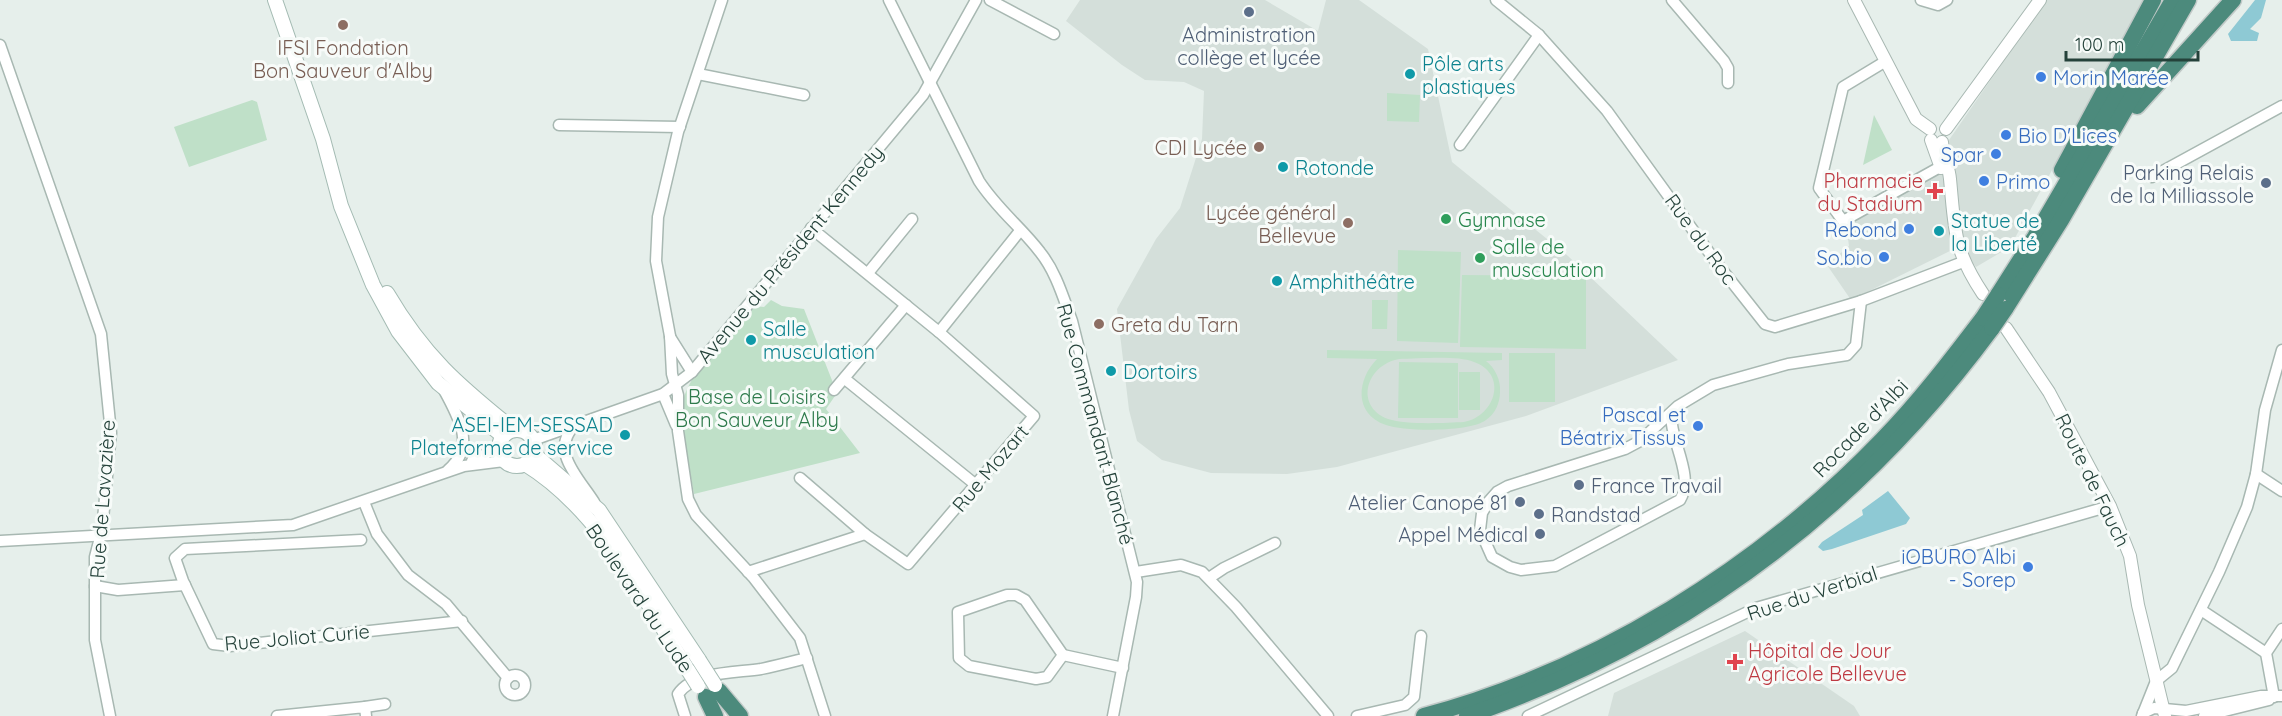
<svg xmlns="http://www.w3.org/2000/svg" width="2282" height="716" font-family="Quicksand,sans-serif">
<rect width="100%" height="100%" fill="#e6efeb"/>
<g fill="#d4dfda">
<path d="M1080,0H1265L1318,31L1326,0H1359L1428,49L1452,162L1568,256L1678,360L1526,416L1337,467L1287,474L1211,473L1162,460L1137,441L1129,410L1117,309L1156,239L1180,208L1202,139L1204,91L1184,82L1145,80L1122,65L1066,21Z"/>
<path d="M2046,0H2145L2010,247L1976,267L1960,246L1851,300L1827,265L1849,246L1845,216L1931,166Z"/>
<path d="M1745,631L1854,706L1860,716H1608L1614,693Z"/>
</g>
<g fill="#bfe0c8" fill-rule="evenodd">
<path d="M1387,93L1420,95L1419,122L1387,121Z"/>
<path d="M252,100L257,102L267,140L189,167L174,127Z"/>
<path d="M1874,115L1892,150L1863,165Z"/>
<path d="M1398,250L1461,252L1458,343L1397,341Z"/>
<path d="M1462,275L1586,276V349L1460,347Z"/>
<path d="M771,300L782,306L804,309L837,393L826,409L860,453L694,494C690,467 678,428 683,402C688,371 735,330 755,306L764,307Z"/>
<path d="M1372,300H1388L1387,329H1372Z"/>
<path d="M1327,350L1502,353V360L1486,361C1495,368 1501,380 1500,392C1500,403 1495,414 1486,420C1471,432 1405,432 1386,425C1353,414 1357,379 1377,359L1327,358ZM1399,359C1419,359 1456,355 1474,362C1508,374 1496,416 1464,422C1444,423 1406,425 1388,419C1354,406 1366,365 1399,359Z"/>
<rect x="1509" y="353" width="46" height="49"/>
<path d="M1399,362L1458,363V418H1398Z"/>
<rect x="1459" y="372" width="21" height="38"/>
</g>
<g fill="#8ec9d4">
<path d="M2255,0H2266L2261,18L2250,29L2259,33L2257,41H2231L2228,34Z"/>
<path d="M1888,491L1910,518L1906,524L1832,549L1823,551L1818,547L1822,542L1863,515L1862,510Z"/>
</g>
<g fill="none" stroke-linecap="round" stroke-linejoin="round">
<g stroke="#a8b8b2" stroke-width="13">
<g id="minor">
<path d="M722,0L678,132L658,217L656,261L670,336L672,374L678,395V431L688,499L696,515L753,577L800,638L825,716"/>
<path d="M889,0L979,181C997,209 1021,227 1040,252C1056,272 1063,297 1072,321L1137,582L1136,597L1113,716"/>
<path d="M990,0L1054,34"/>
<path d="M1496,0L1539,35L1607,111L1716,262L1765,324L1775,327L1861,301L1963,262"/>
<path d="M1672,0L1724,61L1728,68V83"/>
<path d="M1921,0L1938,5L1947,0"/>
<path d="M0,45L101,334L111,433L102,530L95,557V640L110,716"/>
<path d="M1886,61L1843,87L1819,188L1843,221L1940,167"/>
<path d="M698,74L804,95"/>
<path d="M559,125L680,127"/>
<path d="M1460,145L1539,35"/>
<path d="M2152,177L2282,106"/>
<path d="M868,273L912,219"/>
<path d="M939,332L1019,232"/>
<path d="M670,337L692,372"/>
<path d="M845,379L976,485"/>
<path d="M444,390C458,417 477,446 448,470"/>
<path d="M834,390L906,305"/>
<path d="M663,394L676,425"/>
<path d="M1671,414C1670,441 1695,476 1680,500L1555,566L1521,570L1510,567L1492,557L1480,530L1482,513L1489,501L1497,492L1508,486L1625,449L1640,441L1678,406L1713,385L1788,364L1847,355L1856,345L1861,301"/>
<path d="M575,425C549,451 579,478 594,502"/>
<path d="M533,440L663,394L692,372L923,95L976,0"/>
<path d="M472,461L499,447"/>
<path d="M2256,474L2282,491"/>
<path d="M800,478L865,534L908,564L1034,416L939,332L811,228"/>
<path d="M364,502L377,534L408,575L446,604L508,678"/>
<path d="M361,540L185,549L175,558L183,581L213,644L230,646L462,621"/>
<path d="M0,541L293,525L464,466L504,461"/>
<path d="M748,572L865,534"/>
<path d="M1136,572L1181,565L1202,572L1236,607L1328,716"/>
<path d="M1209,578L1224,568L1275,543"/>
<path d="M95,586L118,590L185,585"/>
<path d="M1007,595H1016L1025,600L1063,655L1047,677L1036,679L969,666L959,658L958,612Z"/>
<path d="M2201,610L2266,653"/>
<path d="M1063,655L1123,668"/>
<circle cx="515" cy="685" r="10"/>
<path d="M2274,697L2266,653L2282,629"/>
<path d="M365,707L385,704"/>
<path d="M2143,713L2154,708L2186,711L2261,696H2282"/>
<path d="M277,716L365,707L366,716"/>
<path d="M685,716L678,694C694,671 735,673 761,669C776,666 791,662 807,658"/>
<path d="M1357,716L1405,705L1414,697L1421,636"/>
<path d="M1528,716L1756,608L2110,506"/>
<path d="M2142,716L2156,681L2172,668L2219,572L2247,507L2256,474L2265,410L2282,350"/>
<path d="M2204,716L2269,700"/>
</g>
</g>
<g stroke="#a8b8b2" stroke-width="14">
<g id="tertiary">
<path d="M1854,0L1916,119L1930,129"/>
<path d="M1946,129L2040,0"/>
<path d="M1931,140L1941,168"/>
<path d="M1942,142C1943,155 1949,167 1950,179C1955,230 1953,249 1983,294"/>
<path d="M2006,328L2049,392L2110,506L2130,556L2138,605L2165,716"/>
</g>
</g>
<g stroke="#a4bbb3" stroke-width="16">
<g id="secondary">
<path d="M275,0L323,139L341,206L373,285L398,331L438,383L503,436"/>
<path d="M387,293C424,356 458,385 514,430"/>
<circle cx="517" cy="448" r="18"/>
<path d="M534,454L599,510L699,660"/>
<path d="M525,464C600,510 643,597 688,670"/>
</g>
</g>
<g stroke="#c2cac8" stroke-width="19">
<g id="trunk">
<path d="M2137,106L2233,0"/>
<path d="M2062,170L2153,0"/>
<path d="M1998,295L2035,237L2173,0"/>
<path d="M2005,309L2061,220L2188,0"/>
<path d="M719,691L740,716"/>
<path d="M706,697L715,716"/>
<path d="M1424,716C1595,670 1759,568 1882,440C1919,402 1951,360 1983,318"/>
<path d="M1467,716C1682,642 1857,511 1992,328"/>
</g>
</g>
<use href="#minor" stroke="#fff" stroke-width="10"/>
<use href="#tertiary" stroke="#fff" stroke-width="12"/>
<use href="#secondary" stroke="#fff" stroke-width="14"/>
<use href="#trunk" stroke="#4c8a7c" stroke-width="16"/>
<g stroke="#a4bbb3" stroke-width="16" stroke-linecap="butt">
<g id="secondary-bridge">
<path d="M699,660L715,685"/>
<path d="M688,670L698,686"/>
</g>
</g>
<g stroke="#c2cac8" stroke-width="19" stroke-linecap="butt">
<g id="trunk-bridge">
<path d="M1983,318L1998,295"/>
<path d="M1992,328L2005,309"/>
</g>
</g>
<use href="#secondary-bridge" stroke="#fff" stroke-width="14"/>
<use href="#trunk-bridge" stroke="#4c8a7c" stroke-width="16"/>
</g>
<g fill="#5c6f8a" stroke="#f7fbf9" stroke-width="2">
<circle cx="1249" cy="12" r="6"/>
<circle cx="2266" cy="183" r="6"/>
<circle cx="1579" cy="485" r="6"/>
<circle cx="1520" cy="502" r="6"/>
<circle cx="1539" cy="514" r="6"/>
<circle cx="1540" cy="534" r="6"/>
</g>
<g fill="#8d6e63" stroke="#f7fbf9" stroke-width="2">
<circle cx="343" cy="25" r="6"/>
<circle cx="1259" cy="147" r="6"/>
<circle cx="1348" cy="223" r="6"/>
<circle cx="1099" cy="324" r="6"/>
</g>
<g fill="#0f9aa8" stroke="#f7fbf9" stroke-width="2">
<circle cx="1410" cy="74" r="6"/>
<circle cx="1283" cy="167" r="6"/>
<circle cx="1939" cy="231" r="6"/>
<circle cx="1277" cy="281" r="6"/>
<circle cx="751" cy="340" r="6"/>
<circle cx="1111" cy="371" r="6"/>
<circle cx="625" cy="435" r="6"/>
</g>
<g fill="#3f7fe0" stroke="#f7fbf9" stroke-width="2">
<circle cx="2041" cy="77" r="6"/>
<circle cx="2006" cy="135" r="6"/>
<circle cx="1996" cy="154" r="6"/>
<circle cx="1984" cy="181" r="6"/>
<circle cx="1909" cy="229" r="6"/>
<circle cx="1884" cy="257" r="6"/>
<circle cx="1698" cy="426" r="6"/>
<circle cx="2028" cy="567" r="6"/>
</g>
<g fill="#e0444e" stroke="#f7fbf9" stroke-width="2">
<path d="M1932 182h6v6h6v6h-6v6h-6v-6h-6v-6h6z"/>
<path d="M1732 653h6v6h6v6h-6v6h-6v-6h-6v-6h6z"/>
</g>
<g fill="#2e9e5b" stroke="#f7fbf9" stroke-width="2">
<circle cx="1446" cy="219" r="6"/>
<circle cx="1480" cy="258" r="6"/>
</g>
<g text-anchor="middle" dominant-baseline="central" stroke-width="6" stroke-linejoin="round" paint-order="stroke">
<g font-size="20" fill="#4e5e75" stroke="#f7fbf9" text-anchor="end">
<text x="1249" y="34" text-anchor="middle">Administration<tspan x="1249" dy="23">collège et lycée</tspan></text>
<text x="2254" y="172">Parking Relais<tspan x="2254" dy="23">de la Milliassole</tspan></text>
<text x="1591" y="485" text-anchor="start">France Travail</text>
<text x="1508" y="502">Atelier Canopé 81</text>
<text x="1551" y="514" text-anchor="start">Randstad</text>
<text x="1528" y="534">Appel Médical</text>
</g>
<g font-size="20" fill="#785e54" stroke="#f7fbf9" text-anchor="end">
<text x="343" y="47" text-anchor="middle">IFSI Fondation<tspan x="343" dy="23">Bon Sauveur d'Alby</tspan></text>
<text x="1247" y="147">CDI Lycée</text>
<text x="1336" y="212">Lycée général<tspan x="1336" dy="23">Bellevue</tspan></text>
<text x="1111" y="324" text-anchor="start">Greta du Tarn</text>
</g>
<g font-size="20" fill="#0d838f" stroke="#f7fbf9" text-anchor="start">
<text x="1422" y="63">Pôle arts<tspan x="1422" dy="23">plastiques</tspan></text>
<text x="1295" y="167">Rotonde</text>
<text x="1951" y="220">Statue de<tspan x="1951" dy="23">la Liberté</tspan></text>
<text x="1289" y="281">Amphithéâtre</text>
<text x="763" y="328">Salle<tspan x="763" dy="23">musculation</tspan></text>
<text x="1123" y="371">Dortoirs</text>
<text x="613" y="424" text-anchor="end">ASEI-IEM-SESSAD<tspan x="613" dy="23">Plateforme de service</tspan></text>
</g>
<g font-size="20" fill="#366cbe" stroke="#f7fbf9" text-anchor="end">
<text x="2053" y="77" text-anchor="start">Morin Marée</text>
<text x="2018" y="135" text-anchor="start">Bio D'Lices</text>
<text x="1984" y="154">Spar</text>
<text x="1996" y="181" text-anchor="start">Primo</text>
<text x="1897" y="229">Rebond</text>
<text x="1872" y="257">So.bio</text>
<text x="1686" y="414">Pascal et<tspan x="1686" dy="23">Béatrix Tissus</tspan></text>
<text x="2016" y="556">iOBURO Albi<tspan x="2016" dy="23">- Sorep</tspan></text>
</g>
<g font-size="20" fill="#be3a42" stroke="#f7fbf9" text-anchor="end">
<text x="1923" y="180">Pharmacie<tspan x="1923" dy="23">du Stadium</tspan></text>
<text x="1748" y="650" text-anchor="start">Hôpital de Jour<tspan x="1748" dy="23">Agricole Bellevue</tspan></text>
</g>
<g font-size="20" fill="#27864d" stroke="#f7fbf9" text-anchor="start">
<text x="1458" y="219">Gymnase</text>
<text x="1492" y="246">Salle de<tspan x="1492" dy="23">musculation</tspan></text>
</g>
<g font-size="20" fill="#24423a" stroke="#f7fbf9">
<text transform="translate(1701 239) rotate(54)">Rue du Roc</text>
<text transform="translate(790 254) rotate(-50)">Avenue du Président Kennedy</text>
<text transform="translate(1096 424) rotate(75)">Rue Commandant Blanché</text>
<text transform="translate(1860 428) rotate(-46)">Rocade d'Albi</text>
<text transform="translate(990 468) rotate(-50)">Rue Mozart</text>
<text transform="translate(2093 480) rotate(64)">Route de Fauch</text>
<text transform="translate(102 499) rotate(-86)">Rue de Lavazière</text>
<text transform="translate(1812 593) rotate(-18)">Rue du Verbial</text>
<text transform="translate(640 598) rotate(56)">Boulevard du Lude</text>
<text transform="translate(297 637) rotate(-5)">Rue Joliot Curie</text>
</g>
<g font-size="20" fill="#2d7a4b" stroke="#f7fbf9">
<text x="757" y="396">Base de Loisirs<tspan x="757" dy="23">Bon Sauveur Alby</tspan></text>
</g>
</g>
<path d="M2066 51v9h132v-9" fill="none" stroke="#24423a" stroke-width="3"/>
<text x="2075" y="51" font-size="18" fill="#24423a" stroke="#f7fbf9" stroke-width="4.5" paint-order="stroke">100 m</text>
</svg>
